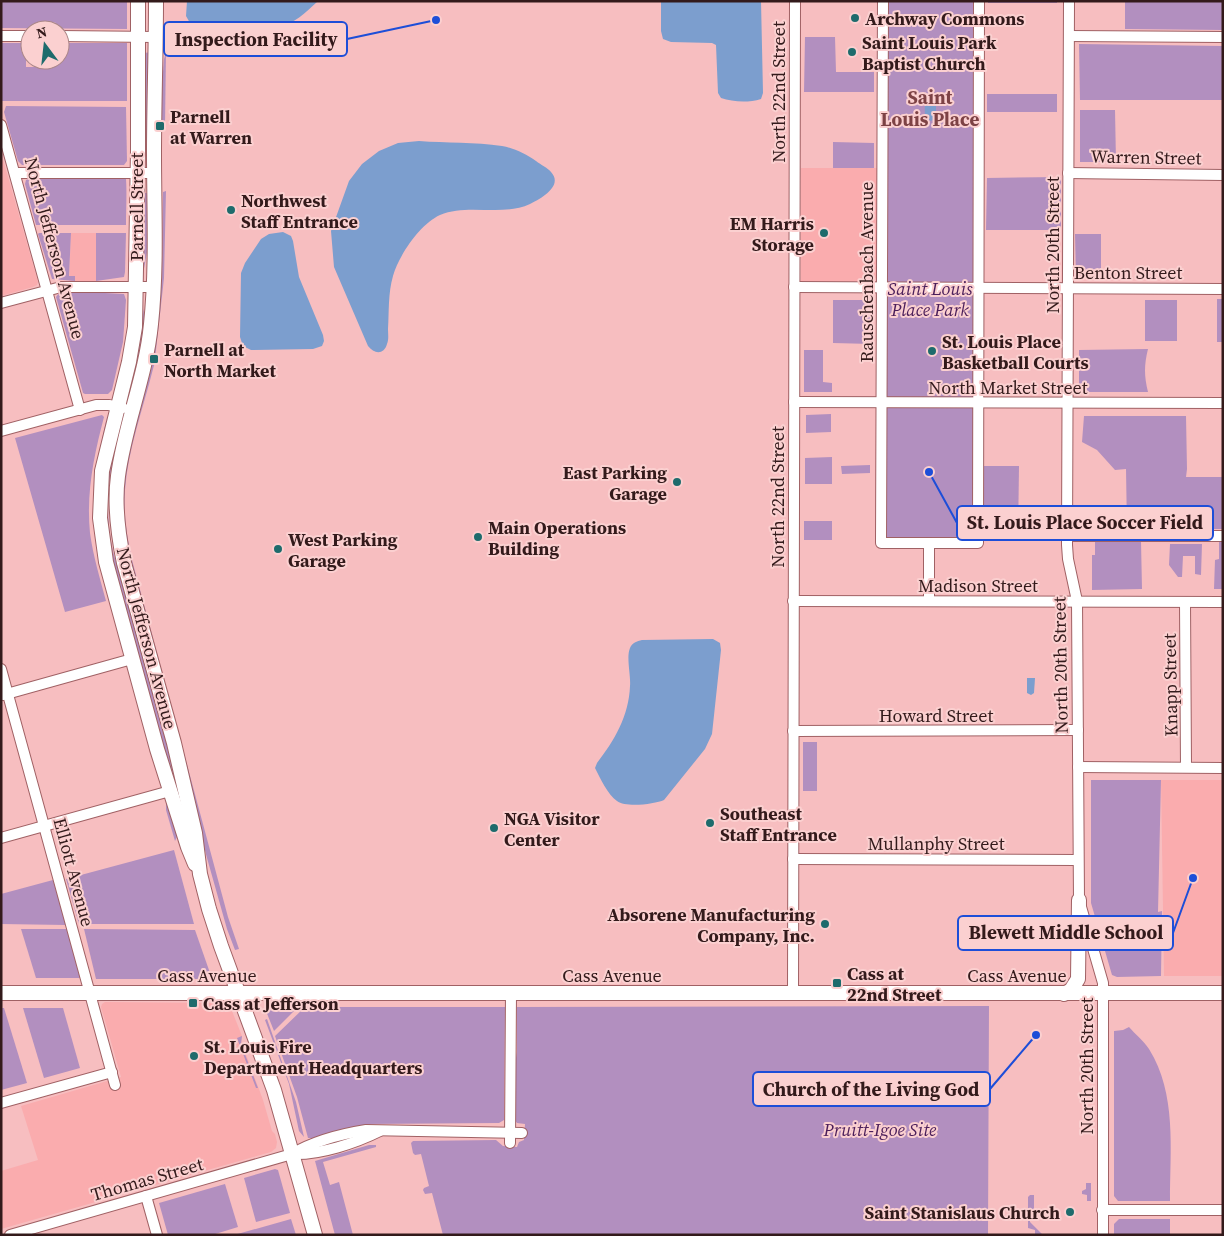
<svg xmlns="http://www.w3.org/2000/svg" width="1224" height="1236" font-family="'Source Serif 4',serif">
<rect width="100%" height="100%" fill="#f7bec0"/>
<g fill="#faacae">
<path d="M1,152L38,282L37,285L33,287L1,296Z"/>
<path d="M801,168H878L877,275L875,280L873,281H801Z"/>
<path d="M71,233H96V281H69Z"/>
<path d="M1161,780H1223V976H1164Z"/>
<path d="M105,1002L217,1003L230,1006L242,1036L241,1041L263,1100L272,1131L275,1134L277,1142L276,1148L271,1152L1,1229V1171L38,1160L21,1106L121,1077L101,1007L102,1004Z"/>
</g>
<g fill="#b28fbf">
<path d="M1,1H127V29L1,28Z"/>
<path d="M887,1H975L973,539L886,537Z"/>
<rect x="988" y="1" width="69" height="2"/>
<path d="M1125,1H1223V30L1125,29Z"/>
<path d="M805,37H835L836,72H874V92H804Z"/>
<path d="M1,43H26V67H37V60H60V43H127V101H1Z"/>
<path d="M1079,44L1223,46V100H1080Z"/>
<path d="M150,52V141H145V53Z"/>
<path d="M166,52L165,125H159L164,59Z"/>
<rect x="987" y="94" width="70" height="18"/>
<path d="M6,106L126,107L127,161L124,165H22L18,161L4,112Z"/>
<path d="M1080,110H1115L1116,162H1080Z"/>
<path d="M833,142L874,143V168H833Z"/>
<path d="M1061,177V230H986L987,178Z"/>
<path d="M29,179H126C127,193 126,210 126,225H36L25,184L26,180Z"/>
<path d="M166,191L164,278L155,359H153L162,277L163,192Z"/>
<path d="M143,193H150L148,247L143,274Z"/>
<path d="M39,233H71L69,276H75V281L52,279L38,234Z"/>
<path d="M96,233H126L125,272L124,277L96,281Z"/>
<path d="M1075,234H1101V277L1076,278Z"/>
<path d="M59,293H105L124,294L126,300L123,342L112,390L108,394H85L83,393L56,297Z"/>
<rect x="1217" y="299" width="6" height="43"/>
<path d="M833,300H873L872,344L833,343Z"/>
<rect x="1145" y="300" width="32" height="41"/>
<path d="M141,303C151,322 136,372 130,393L126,392Z"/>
<path d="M1148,349C1144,365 1144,376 1148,392H1079V350Z"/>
<path d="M804,350H823V382L832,383V392H804Z"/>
<path d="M153,361L155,362L153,369C143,409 128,449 125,490C123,514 127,537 132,560L228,917L239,949L235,950L227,929L207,858L130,560C125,539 122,517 123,496C124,450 143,405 153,361Z"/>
<path d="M831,414V432L806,433V415Z"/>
<path d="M102,415L104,417C94,455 86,493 90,533C93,556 100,578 106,601L65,612L15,438Z"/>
<path d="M1084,416H1186L1187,469L1186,477H1223V529H1127L1126,469L1115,470L1097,450L1082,442Z"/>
<path d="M107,417L95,523L93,524C92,486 98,455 107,417Z"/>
<path d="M120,421C121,440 113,459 110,477C106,506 108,538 117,565C121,577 126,589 131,601L191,834L172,780L106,540L105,489Z"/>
<path d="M832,457V484H805V458Z"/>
<path d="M870,465V473L842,474L841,466Z"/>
<path d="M983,466H1019L1018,539H983Z"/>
<rect x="804" y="521" width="28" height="19"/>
<path d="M1219,540H1223V589H1214L1215,560L1219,559Z"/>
<path d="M1141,541L1142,589L1092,590V555H1095V542Z"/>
<path d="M1170,544H1202L1201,575L1195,574V556H1183L1182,577H1178L1169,565Z"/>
<rect x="803" y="742" width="14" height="49"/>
<path d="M1091,780H1161L1158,912L1162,911L1161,976L1117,977L1112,975L1091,903Z"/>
<path d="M168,803L178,835L175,841L166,810V804Z"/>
<path d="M174,850L194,924H79L66,879Z"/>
<path d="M53,880L66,925L1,924V894Z"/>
<path d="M21,929H67L80,978H36Z"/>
<path d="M84,929L195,930L210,973L209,976L204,979H96Z"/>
<path d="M271,1006H299L274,1031L266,1011L269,1007Z"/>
<path d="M989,1006L988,1235H443L432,1193L425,1194L423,1190L424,1188L429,1186L421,1154L415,1155L413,1153L411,1143L413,1141L496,1140L503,1146L517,1147L519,1142L524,1140L525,1124L517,1123L514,1119V1070L517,1052V1007Z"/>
<path d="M305,1007H505L504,1120L499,1123L368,1124L313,1138H308L297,1097L275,1036Z"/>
<path d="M1,1008H4L27,1083L1,1090Z"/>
<path d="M23,1008H63L80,1068L44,1078Z"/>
<path d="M267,1019L296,1102L304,1137L299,1131L289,1084L265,1020Z"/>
<path d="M1129,1027C1135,1034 1143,1040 1149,1049C1177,1094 1170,1149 1170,1201H1118L1114,1196V1031L1123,1030Z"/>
<path d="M242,1036L241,1044L258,1088H256L237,1038Z"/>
<path d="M369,1145H376V1147L323,1162L330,1185L339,1182L353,1235H335L315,1161Z"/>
<path d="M275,1169L278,1170L290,1213L256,1222L244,1178Z"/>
<path d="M1086,1183H1091V1201H1087V1195L1082,1194V1191L1086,1189Z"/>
<path d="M225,1184L238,1227L212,1235H168L159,1203Z"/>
<path d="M1030,1195H1034V1209H1030V1222L1043,1235H1035V1230L1028,1228V1197Z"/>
<path d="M291,1219L296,1235H234Z"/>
<path d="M1119,1219H1170V1235H1114V1224Z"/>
</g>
<g fill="#7c9ece">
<path d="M187,1H317V2C305,13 295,23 279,27L202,26L190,23L186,16Z"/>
<path d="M661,1H761L763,93L761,99C748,103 733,102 721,98L718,93L716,45L712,43L671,42L663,39L661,31Z"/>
<path d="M932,95L936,99V117L931,121L925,117C925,108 923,97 932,95Z"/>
<path d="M419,141C446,143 475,142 502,146C514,148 526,154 536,161C541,165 548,168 551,172C564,186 540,199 530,204C502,217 468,203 440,215C420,224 399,255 393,276C388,293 389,312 388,329C388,334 389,339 387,344C384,355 374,354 368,346L334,267L331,231L349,181L362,164L379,151L398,143Z"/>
<path d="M283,232L291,236L293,241L299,277L323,335L324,341L322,346L313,349L251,350L243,346L240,337L241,273L245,263L261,239L269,234Z"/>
<path d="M713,639L720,643L721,650L712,734L705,749L664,800C655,804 626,808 617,801C608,795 600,778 595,768L597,763C614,741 629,716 630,686C631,676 626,657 630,648C632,643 637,641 642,640Z"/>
<path d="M1027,678H1035L1034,693L1031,695L1027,693Z"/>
</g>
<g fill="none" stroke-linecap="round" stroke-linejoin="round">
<g stroke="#a06164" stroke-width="12">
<g id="minor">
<path d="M883,1L881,543H978L979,1"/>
<path d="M1069,1L1067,545L1068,559L1077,601L1079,900L1103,983V1235"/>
<path d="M1,36H30"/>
<path d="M60,36L155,37"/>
<path d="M1069,36L1223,37"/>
<path d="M1,125L80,410"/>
<path d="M15,173H155"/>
<path d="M1068,173L1223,175"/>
<path d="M794,287L1223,289"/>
<path d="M1,303L61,287H154"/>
<path d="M794,402L1223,403"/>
<path d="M1,431L96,405H109L123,408"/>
<path d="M1067,536H1223"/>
<path d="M929,543V601"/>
<path d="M793,601L1223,602"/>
<path d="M1185,602L1186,767"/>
<path d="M1,669L115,1085"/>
<path d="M3,695L132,659"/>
<path d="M793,731L1078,730"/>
<path d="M1078,767L1223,768"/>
<path d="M1,838L170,791"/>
<path d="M793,859L1078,860"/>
<path d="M793,993L795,1"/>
<path d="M1,1103L112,1072"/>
<path d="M510,1143L511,993"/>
<path d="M293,1154C320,1155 356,1143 380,1131"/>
<path d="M146,1196L157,1235"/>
<path d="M1102,1210H1223"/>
<path d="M10,1235L292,1154C314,1141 341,1134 366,1130L522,1133"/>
</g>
</g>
<g stroke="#a06164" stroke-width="16">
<g id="major">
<path d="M138,1V150L135,327L129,362L102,471L100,518L106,562L157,749L188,847L195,864"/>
<path d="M156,1C156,52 154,103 154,153C154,210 157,267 151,324C146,376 125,424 118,476C114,505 118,534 124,563L174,743L195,833L200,874L209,909L221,946L274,1090L315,1235"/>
<path d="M1,993H1223"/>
<path d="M1064,994L1071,990L1078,979L1079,900"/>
</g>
</g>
<use href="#minor" stroke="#fff" stroke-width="10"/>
<use href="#major" stroke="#fff" stroke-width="14"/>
</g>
<g fill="#1e6b6c" stroke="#fbd0d0" stroke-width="2">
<circle cx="855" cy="18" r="5"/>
<circle cx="852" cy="52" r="5"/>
<rect x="155" y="121" width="10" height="10" rx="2.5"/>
<circle cx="231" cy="210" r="5"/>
<circle cx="824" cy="233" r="5"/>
<circle cx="932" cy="351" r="5"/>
<rect x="149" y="354" width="10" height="10" rx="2.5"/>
<circle cx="677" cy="482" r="5"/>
<circle cx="478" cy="537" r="5"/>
<circle cx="278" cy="549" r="5"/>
<circle cx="710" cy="823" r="5"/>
<circle cx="494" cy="828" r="5"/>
<circle cx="825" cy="924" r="5"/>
<rect x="832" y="978" width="10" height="10" rx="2.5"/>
<rect x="188" y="998" width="10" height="10" rx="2.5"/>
<circle cx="194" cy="1056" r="5"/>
<circle cx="1070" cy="1212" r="5"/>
</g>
<g text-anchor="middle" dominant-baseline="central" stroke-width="4" stroke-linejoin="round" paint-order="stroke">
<g font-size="18" font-weight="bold" fill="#331a1b" stroke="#fbd0d0" text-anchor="start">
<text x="865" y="18">Archway Commons</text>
<text x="862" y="42">Saint Louis Park<tspan x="862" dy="21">Baptist Church</tspan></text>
<text x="170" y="116">Parnell<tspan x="170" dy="21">at Warren</tspan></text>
<text x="241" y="200">Northwest<tspan x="241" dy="21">Staff Entrance</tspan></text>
<text x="814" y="223" text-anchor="end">EM Harris<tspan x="814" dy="21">Storage</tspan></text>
<text x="942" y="341">St. Louis Place<tspan x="942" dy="21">Basketball Courts</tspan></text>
<text x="164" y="349">Parnell at<tspan x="164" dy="21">North Market</tspan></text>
<text x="667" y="472" text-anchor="end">East Parking<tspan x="667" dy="21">Garage</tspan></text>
<text x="488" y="527">Main Operations<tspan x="488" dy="21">Building</tspan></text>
<text x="288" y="539">West Parking<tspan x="288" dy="21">Garage</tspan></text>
<text x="720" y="813">Southeast<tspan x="720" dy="21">Staff Entrance</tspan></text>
<text x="504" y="818">NGA Visitor<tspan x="504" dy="21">Center</tspan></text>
<text x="815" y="914" text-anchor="end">Absorene Manufacturing<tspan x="815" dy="21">Company, Inc.</tspan></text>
<text x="847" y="973">Cass at<tspan x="847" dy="21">22nd Street</tspan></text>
<text x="203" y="1003">Cass at Jefferson</text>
<text x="204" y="1046">St. Louis Fire<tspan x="204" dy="21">Department Headquarters</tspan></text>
<text x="1060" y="1212" text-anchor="end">Saint Stanislaus Church</text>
</g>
<g font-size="18" fill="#331a1b" stroke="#fbd0d0">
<text transform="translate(778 92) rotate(-90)">North 22nd Street</text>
<text transform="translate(1146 157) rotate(1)">Warren Street</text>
<text transform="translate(136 207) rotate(-90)">Parnell Street</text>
<text transform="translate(1052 245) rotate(-90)">North 20th Street</text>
<text transform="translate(55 248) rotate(75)">North Jefferson Avenue</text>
<text transform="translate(866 272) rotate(-90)">Rauschenbach Avenue</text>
<text x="1128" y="272">Benton Street</text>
<text x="1008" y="387">North Market Street</text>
<text transform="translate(777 497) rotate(-90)">North 22nd Street</text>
<text x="978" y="585">Madison Street</text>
<text transform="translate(147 638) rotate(75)">North Jefferson Avenue</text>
<text transform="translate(1060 665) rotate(-91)">North 20th Street</text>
<text transform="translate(1170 685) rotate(-91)">Knapp Street</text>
<text x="936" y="715">Howard Street</text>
<text x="936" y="843">Mullanphy Street</text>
<text transform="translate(74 872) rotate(75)">Elliott Avenue</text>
<text x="207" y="975">Cass Avenue</text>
<text x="612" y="975">Cass Avenue</text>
<text x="1017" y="975">Cass Avenue</text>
<text transform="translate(1086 1066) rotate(-90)">North 20th Street</text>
<text transform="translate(147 1179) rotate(-16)">Thomas Street</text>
</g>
<g font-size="18" font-style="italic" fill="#4b1e5a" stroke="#fbd0d0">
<text x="930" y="288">Saint Louis<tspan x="930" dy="21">Place Park</tspan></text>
<text x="880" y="1129">Pruitt-Igoe Site</text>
</g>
<g font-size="19" font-weight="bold" fill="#7d4245" stroke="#fbd0d0">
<text x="930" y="97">Saint<tspan x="930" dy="22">Louis Place</tspan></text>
</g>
</g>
<path fill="none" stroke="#1d4ed8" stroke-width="2" d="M436 20L347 39M929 472L957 523M1193 878L1173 933M1036 1035L990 1089"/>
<g fill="#1d4ed8" stroke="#fbd0d0" stroke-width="2">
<circle cx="436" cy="20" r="5"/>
<circle cx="929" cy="472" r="5"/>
<circle cx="1193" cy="878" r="5"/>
<circle cx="1036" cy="1035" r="5"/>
</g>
<g fill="#fbd0d0" stroke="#1d4ed8" stroke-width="2">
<rect x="164" y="22" width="183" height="34" rx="5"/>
<rect x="957" y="506" width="256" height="34" rx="5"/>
<rect x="958" y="916" width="215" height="34" rx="5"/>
<rect x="753" y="1072" width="237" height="34" rx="5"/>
</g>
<g font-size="19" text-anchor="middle" font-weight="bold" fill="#331a1b">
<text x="256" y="46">Inspection Facility</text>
<text x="1085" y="529">St. Louis Place Soccer Field</text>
<text x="1066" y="939">Blewett Middle School</text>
<text x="871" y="1096">Church of the Living God</text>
</g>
<rect width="1224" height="1236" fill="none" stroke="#331a1b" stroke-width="5"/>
<g transform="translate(45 45) rotate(345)"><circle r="24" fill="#fbd0d0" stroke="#ab8788"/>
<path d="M0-4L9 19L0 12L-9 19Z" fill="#1e6b6c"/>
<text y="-8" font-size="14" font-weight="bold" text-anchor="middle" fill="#331a1b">N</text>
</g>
</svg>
